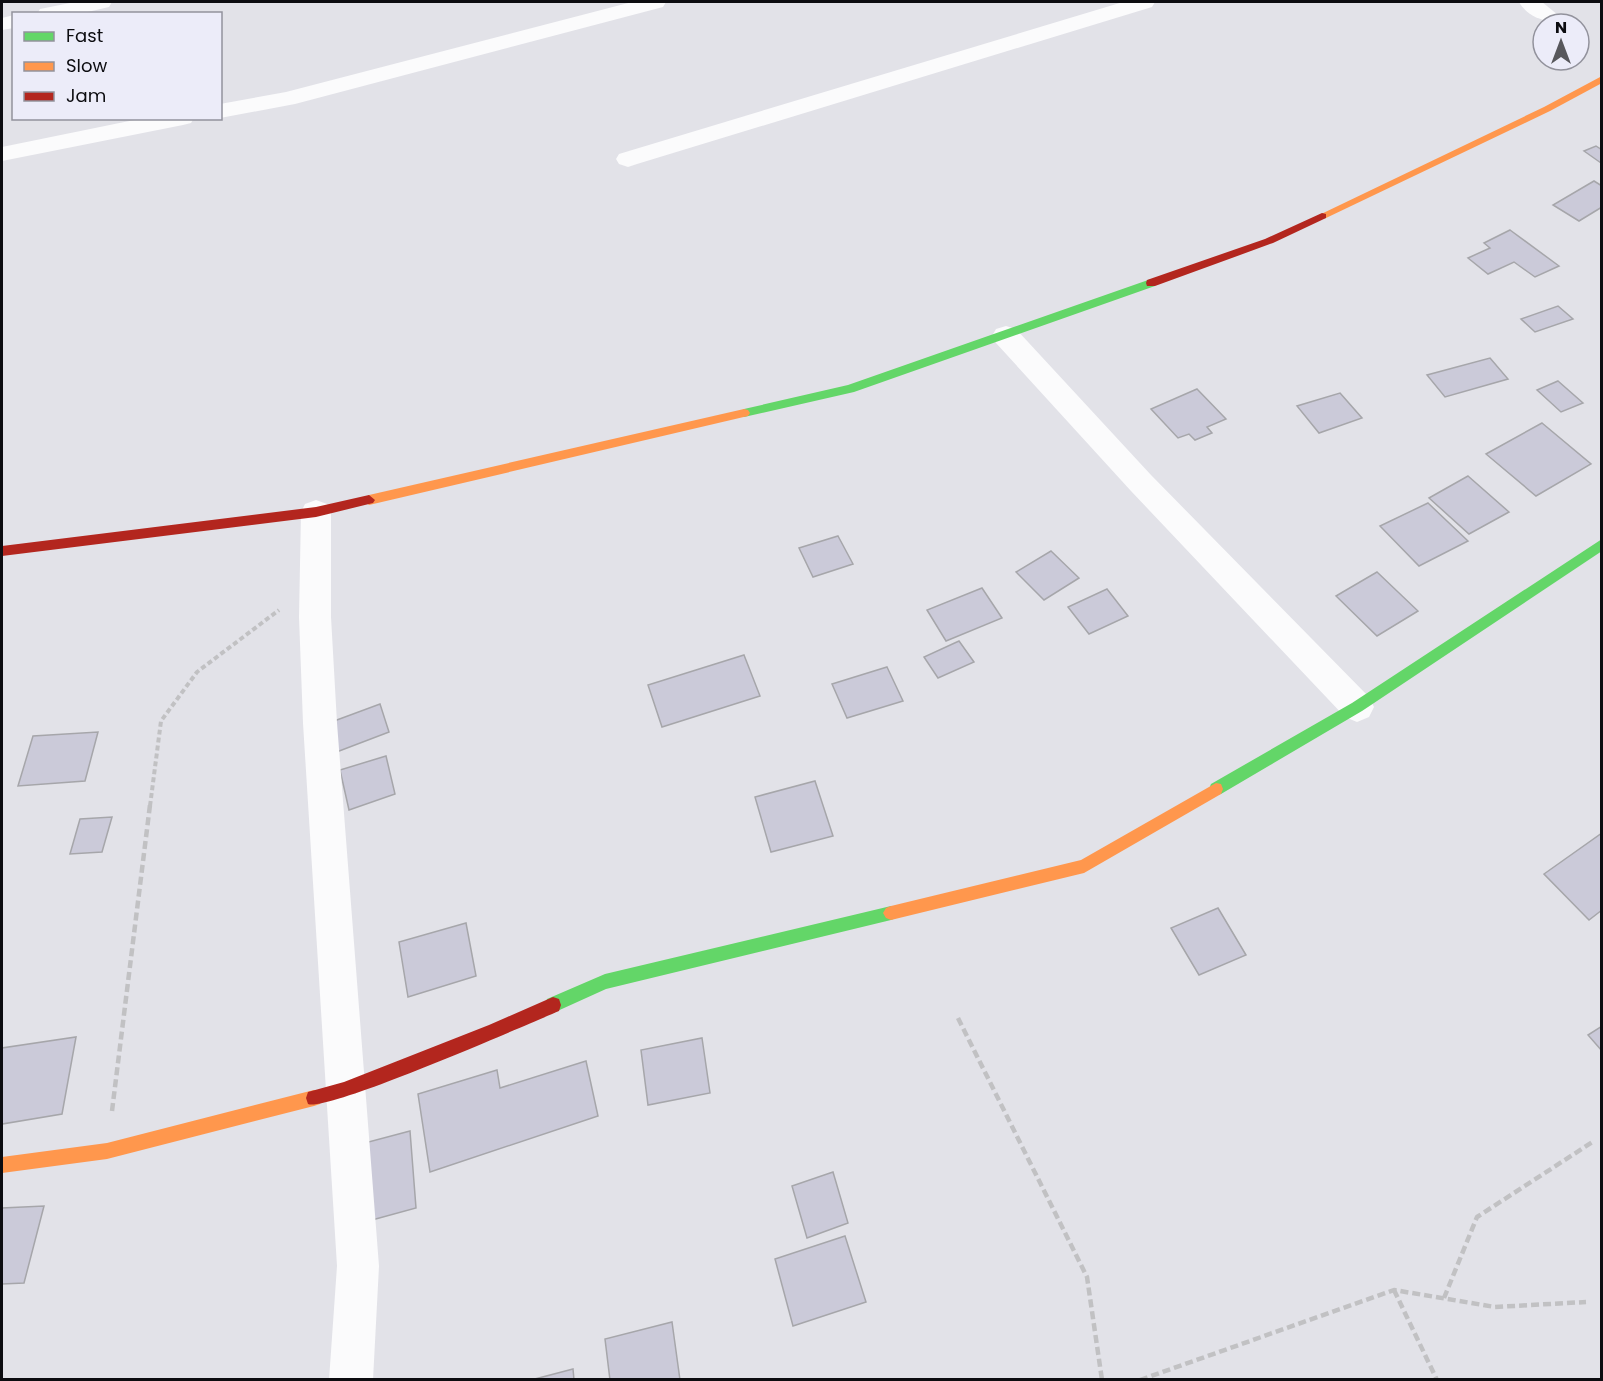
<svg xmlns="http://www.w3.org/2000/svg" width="1603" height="1381" font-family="Poppins,sans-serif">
<rect width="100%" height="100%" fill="#e2e2e8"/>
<g fill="#cbcad9" stroke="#a6a6aa" stroke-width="1.5">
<path d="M1596,146L1602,150L1601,163L1584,151Z"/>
<path d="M1594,181L1602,186V207L1579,221L1553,205Z"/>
<path d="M1510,230L1559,266L1535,277L1514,262L1488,274L1468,258L1490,248L1484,243Z"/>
<path d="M1558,306L1573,319L1535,332L1521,319Z"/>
<path d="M1490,358L1508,379L1445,397L1427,375Z"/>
<path d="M1558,381L1583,403L1561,412L1537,390Z"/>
<path d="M1197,389L1226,419L1207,427L1212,433L1195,440L1189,434L1178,438L1151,409Z"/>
<path d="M1340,393L1362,418L1319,433L1297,406Z"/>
<path d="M1542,423L1591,464L1536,496L1486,454Z"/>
<path d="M1468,476L1509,512L1469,534L1429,498Z"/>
<path d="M1428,503L1468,541L1419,566L1380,526Z"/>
<path d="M838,536L853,564L813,577L799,548Z"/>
<path d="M1051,551L1079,578L1044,600L1016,572Z"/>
<path d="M1377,572L1418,611L1377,636L1336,596Z"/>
<path d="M982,588L1002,618L946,641L927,610Z"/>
<path d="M1107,589L1128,616L1089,634L1068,607Z"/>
<path d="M959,641L974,662L938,678L924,657Z"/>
<path d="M744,655L760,696L662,727L648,685Z"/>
<path d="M887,667L903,701L847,718L832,684Z"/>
<path d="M380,704L389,732L334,753L326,724Z"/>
<path d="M98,732L85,781L18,786L33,736Z"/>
<path d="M386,756L395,794L349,810L340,770Z"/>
<path d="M815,781L833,836L771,852L755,797Z"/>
<path d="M112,817L102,852L70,854L80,819Z"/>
<path d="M1602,833V910L1589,920L1544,874Z"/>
<path d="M1218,908L1246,955L1199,975L1171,928Z"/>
<path d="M466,923L476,976L408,997L399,942Z"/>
<path d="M1602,1026V1051L1588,1035Z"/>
<path d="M76,1037L62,1114L2,1124V1048Z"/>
<path d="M702,1038L710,1093L648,1105L641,1050Z"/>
<path d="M586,1061L598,1116L430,1172L418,1094L497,1070L500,1088Z"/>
<path d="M410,1131L416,1208L361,1223L357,1145Z"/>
<path d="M833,1172L848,1223L807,1238L792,1186Z"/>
<path d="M44,1206L24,1283L2,1284V1208Z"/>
<path d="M845,1236L866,1302L793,1326L775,1259Z"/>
<path d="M672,1322L680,1380H610L605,1339Z"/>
<path d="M573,1369L574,1380H531Z"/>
</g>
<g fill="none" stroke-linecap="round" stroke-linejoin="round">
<path stroke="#c1c1c3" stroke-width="4" stroke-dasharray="5 3" stroke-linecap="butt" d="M150,806L161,721L197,672L279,610"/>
<g stroke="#c1c1c3" stroke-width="4.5" stroke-dasharray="8 4" stroke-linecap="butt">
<path d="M958,1018L1087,1277L1102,1380"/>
<path d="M112,1111L150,805"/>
<path d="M1394,1290L1437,1380"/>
<path d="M1444,1298L1477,1217L1594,1141"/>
<path d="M1140,1380L1394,1290L1495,1307L1586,1302"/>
</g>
<g fill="#fbfbfc" fill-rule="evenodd">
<path d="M75,2H112L109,7L79,14H37L40,9Z"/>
<path d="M632,2H666L663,7L295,104L220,118V104L286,92Z"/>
<path d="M1123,2H1155L1152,7L637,164L628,167L619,164L616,159L619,154Z"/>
<path d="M1519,2H1542L1558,15L1555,20C1541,23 1525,13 1519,2Z"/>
<path d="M14,15V28L2,30V18Z"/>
<path d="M144,118H194L191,123L183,125L2,161V147Z"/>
<path d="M1006,326L1016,329L1151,475L1369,697L1374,707L1369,717L1357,722L1345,717L1131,491L996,343L992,336L996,329Z"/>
<path d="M316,500L327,504L331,512V617L337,723L379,1266L373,1380H329L337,1266L303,723L299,617L301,512L305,504Z"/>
</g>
<g fill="#63d668" fill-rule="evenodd">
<path d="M1151,279L1155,280V286L854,392L744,417L738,413L744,409L848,385Z"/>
<path d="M1602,539V551L1362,711L1221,794L1216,795L1211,794L1209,789L1211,784L1352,703Z"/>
<path d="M891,906L896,908L899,913L896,918L891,920L606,989L553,1013L547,1011L545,1005L547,999L605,974Z"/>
</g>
<g fill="#ff974d" fill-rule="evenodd">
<path d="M1602,76V83L1550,111L1326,218L1322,219L1317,216L1544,107Z"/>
<path d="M744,409L748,410L750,413L748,416L369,505L363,500L369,495Z"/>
<path d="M1216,783L1221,784L1223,789L1221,794L1084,873L891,920L886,918L883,913L886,908L891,906L1081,860Z"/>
<path d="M314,1090L320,1092L322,1098L320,1104L314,1106L107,1159L2,1173V1157L107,1143Z"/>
</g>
<g fill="#b3261e" fill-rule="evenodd">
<path d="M1322,213L1326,214V218L1273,243L1155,286H1147L1146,283L1147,280L1265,239Z"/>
<path d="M369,495L375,500L373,503L316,517L2,556V546L316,507Z"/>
<path d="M553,997L559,999L561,1005L559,1011C526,1025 328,1112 308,1104L306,1098L308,1092L344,1082L489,1025Z"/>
</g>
</g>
<rect width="1603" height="1381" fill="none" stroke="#0c0c10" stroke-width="6"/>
<rect x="12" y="12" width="210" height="108" fill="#ececf9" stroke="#92929c" stroke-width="1.5"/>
<rect x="24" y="32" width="30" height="9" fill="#63d668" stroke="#92929c" stroke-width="1.5"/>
<text x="66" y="42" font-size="18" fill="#0c0c10">Fast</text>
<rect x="24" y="62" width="30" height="9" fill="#ff974d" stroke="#92929c" stroke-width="1.5"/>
<text x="66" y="72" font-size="18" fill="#0c0c10">Slow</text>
<rect x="24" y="92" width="30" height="9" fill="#b3261e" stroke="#92929c" stroke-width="1.5"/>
<text x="66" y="102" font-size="18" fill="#0c0c10">Jam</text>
<g transform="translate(1561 42)"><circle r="28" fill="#ececf9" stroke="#92929c" stroke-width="1.5"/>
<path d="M0-4.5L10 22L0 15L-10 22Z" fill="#57575c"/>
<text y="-9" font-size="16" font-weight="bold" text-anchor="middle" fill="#0c0c10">N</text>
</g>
</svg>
